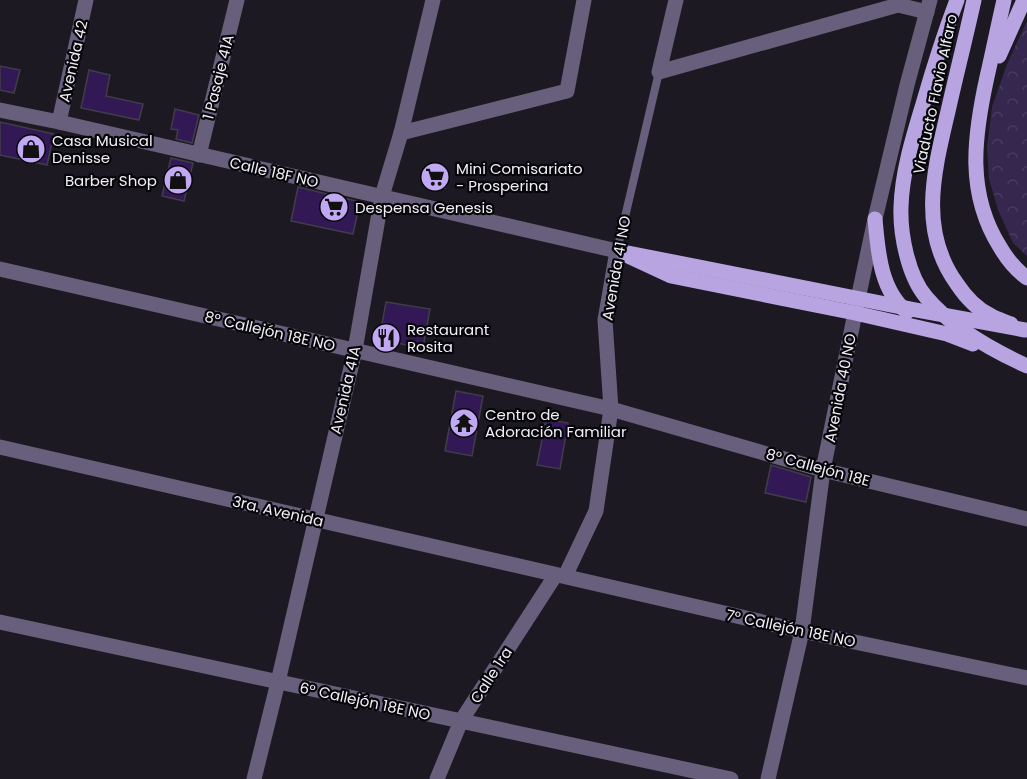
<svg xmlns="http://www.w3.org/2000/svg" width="1027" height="779" font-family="Poppins,sans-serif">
<defs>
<pattern id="park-crowns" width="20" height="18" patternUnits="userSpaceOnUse" patternTransform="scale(1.5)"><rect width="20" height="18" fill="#35274d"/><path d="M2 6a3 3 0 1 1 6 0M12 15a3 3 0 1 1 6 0" fill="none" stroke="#493c5e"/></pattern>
</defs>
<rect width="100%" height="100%" fill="#1c1923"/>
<path fill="url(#park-crowns)" d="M1027,21V256L1013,243L998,210L989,179L987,147L992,107L1007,64Z"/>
<g fill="#321955" stroke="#403d48" stroke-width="1.5">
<path d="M0,66L20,70L14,93L0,90Z"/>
<path d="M89,70L110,75L106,96L143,104L139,120L81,108Z"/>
<path d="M175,109L199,115L192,143L176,139L178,130L171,129Z"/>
<path d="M0,122L54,134L47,165L0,155Z"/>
<path d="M171,158L193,163L184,201L162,196Z"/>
<path d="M427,166L447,170L445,188L423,184Z"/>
<path d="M298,187L360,202L353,234L291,221Z"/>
<path d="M386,302L430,309L423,348L379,340Z"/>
<path d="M456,391L483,396L472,456L445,451Z"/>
<path d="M546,419L568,423L560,469L537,465Z"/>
<path d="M771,465L811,477L806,502L765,493Z"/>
</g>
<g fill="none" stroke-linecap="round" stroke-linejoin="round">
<path stroke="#685f7c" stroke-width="8" d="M617,251L659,72"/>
<g stroke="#685f7c" stroke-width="15">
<path d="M676,0L659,72L898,5L927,12"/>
<path d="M0,110L59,122L617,251L605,320L611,409L596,511L568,570"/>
<path d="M59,122L86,0"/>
<path d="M401,133L567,91L584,0"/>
<path d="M199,155L237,0"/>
<path d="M0,269L611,409L823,470L1027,519"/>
<path d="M0,447L802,631L1027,678"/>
<path d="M0,622L731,779"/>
<path d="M437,779L461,721L555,576"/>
</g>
<g stroke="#685f7c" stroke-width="15">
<path d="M254,779L278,682L355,350L382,196L401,133L433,0"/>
<path d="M768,779L802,631L823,470L855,313L875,219L907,85L930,0"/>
</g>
<g stroke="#b7a4e0" stroke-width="15">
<path d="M957,0C944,34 933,69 923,104C913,137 902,172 901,207C900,234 908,276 926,297C951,327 992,350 1027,366"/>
<path d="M974,0C966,36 957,72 949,107C935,168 917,229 957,284C965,296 977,309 990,315C996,319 1004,321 1011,324"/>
<path d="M1004,0C998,26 993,51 987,77C974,136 966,193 1000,247C1007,259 1016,270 1027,278"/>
<path d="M999,56L1024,0"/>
<path d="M875,219C878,251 880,290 907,312"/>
<path d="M628,256L671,276L855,313L947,334L973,344"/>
</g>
<path stroke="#b7a4e0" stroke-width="15" d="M623,252L916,310L1025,330"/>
</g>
<defs>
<g id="shop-disc" transform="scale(1.5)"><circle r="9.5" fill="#c0a8f3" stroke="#060509"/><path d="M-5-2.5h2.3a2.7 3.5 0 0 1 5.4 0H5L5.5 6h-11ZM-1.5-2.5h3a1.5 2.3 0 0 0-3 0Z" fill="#111"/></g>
<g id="supermarket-disc" transform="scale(1.5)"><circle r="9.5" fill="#c0a8f3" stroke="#060509"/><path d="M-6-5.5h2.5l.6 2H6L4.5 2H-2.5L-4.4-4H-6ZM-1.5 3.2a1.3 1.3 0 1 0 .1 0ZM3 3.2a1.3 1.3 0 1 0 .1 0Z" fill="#111"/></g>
<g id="restaurant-disc" transform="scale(1.5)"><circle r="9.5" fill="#c0a8f3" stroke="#060509"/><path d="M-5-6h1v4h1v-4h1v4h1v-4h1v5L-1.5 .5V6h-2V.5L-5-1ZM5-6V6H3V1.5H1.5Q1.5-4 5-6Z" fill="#111"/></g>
<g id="temple-disc" transform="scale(1.5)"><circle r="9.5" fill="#c0a8f3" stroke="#060509"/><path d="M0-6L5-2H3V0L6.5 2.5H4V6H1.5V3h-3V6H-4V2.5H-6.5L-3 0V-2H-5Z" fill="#111"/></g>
</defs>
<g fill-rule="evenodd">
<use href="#shop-disc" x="31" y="149"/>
<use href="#supermarket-disc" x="435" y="177"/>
<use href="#shop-disc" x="178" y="180"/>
<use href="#supermarket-disc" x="334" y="207"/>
<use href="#restaurant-disc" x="386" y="338"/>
<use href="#temple-disc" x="464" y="423"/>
</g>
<g text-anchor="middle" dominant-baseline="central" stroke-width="4.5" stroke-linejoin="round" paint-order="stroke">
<g font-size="15" fill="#f1eff6" stroke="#060509">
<text transform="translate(73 61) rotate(-77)">Avenida 42</text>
<text transform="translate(218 77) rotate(-76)">1 Pasaje 41A</text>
<text transform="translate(935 94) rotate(-78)">Viaducto Flavio Alfaro</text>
<text transform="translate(274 172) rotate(13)">Calle 18F NO</text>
<text transform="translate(616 268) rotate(-80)">Avenida 41 NO</text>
<text transform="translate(270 331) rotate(13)">8° Callejón 18E NO</text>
<text transform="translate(840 388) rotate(-79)">Avenida 40 NO</text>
<text transform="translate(345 390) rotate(-77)">Avenida 41A</text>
<text transform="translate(818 467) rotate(15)">8° Callejón 18E</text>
<text transform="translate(278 511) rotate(13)">3ra. Avenida</text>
<text transform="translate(791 628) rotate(12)">7° Callejón 18E NO</text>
<text transform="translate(491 675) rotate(-57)">Calle 1ra</text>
<text transform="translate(365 701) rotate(12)">6° Callejón 18E NO</text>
</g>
<g font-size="15" fill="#f1eff6" stroke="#060509" text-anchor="start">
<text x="52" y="140">Casa Musical<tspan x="52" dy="17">Denisse</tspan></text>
<text x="456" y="168">Mini Comisariato<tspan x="456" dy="17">- Prosperina</tspan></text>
<text x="157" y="180" text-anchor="end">Barber Shop</text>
<text x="355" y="207">Despensa Genesis</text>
<text x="407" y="329">Restaurant<tspan x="407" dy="17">Rosita</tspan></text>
<text x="485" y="414">Centro de<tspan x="485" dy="17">Adoración Familiar</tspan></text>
</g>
</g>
</svg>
